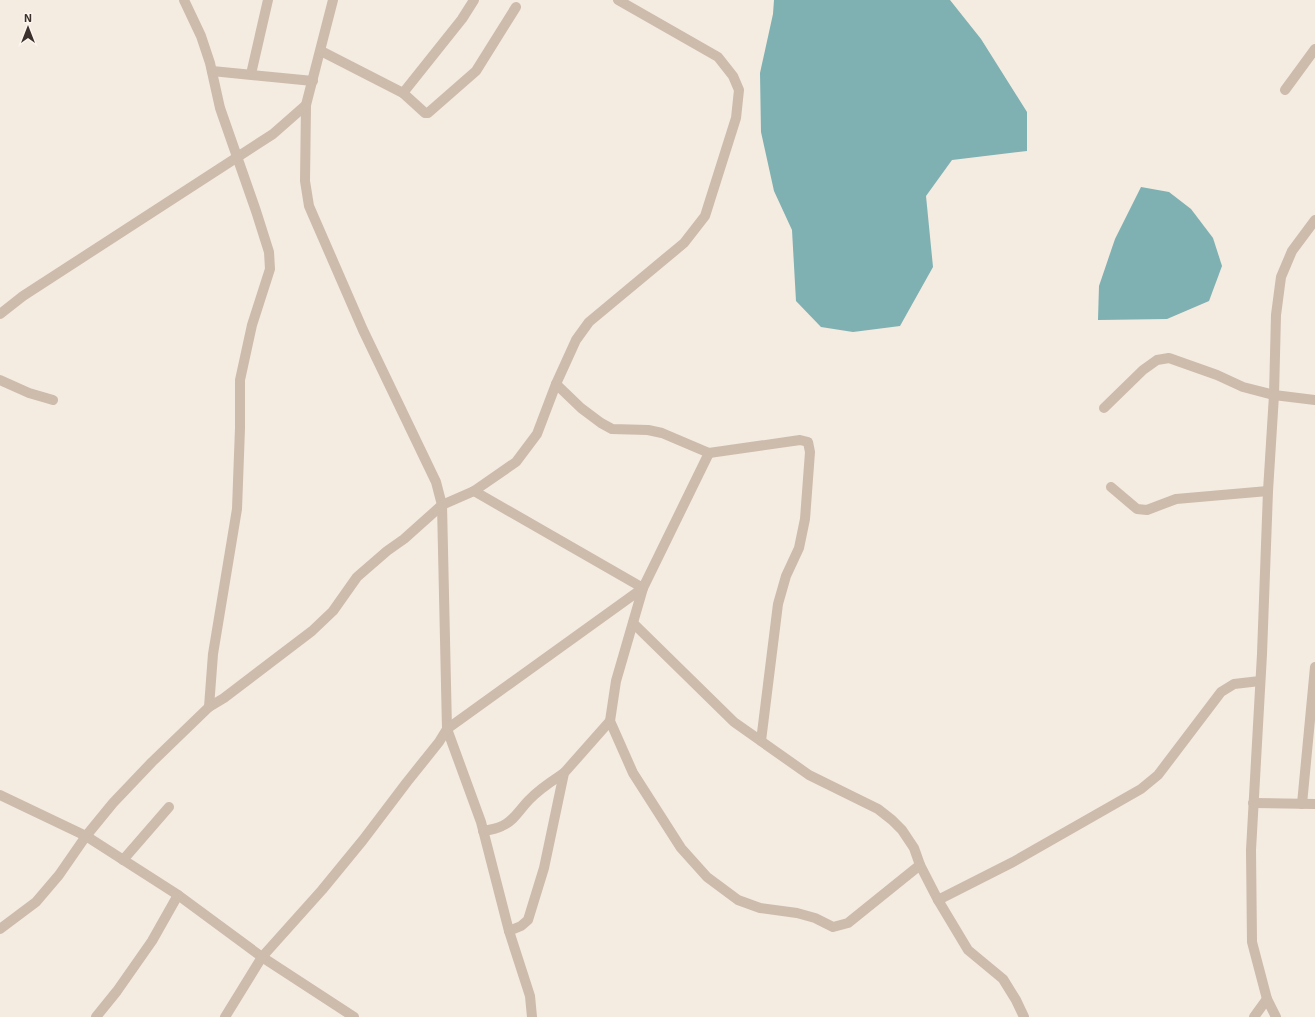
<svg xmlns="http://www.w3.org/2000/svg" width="1315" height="1017" font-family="'Exo 2',sans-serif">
<rect width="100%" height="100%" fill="#f4ebe1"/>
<g fill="#7fb0b2">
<path d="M774,0H950L981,39L1027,112V151L952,160L926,196L933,267L900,326L853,332L821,327L796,301L792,230L774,191L761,132L760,73L773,14Z"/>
<path d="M1141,187L1169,192L1191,209L1213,238L1222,266L1209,301L1167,319L1098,320L1099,286L1115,239Z"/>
</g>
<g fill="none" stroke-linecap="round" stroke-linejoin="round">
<g stroke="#cdbbac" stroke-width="10">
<path d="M184,0L201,36L210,63L220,108L256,211L269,252L270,269L252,325L240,380V428L237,509L213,654L209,707"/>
<path d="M333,0L306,105L305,181L309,206L363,330L436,482L442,505L447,729L481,822L509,931L530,996L532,1017"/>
<path d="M321,51L403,93L425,113H428L476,71L516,7"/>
<path d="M212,71L313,81"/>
<path d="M251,74L268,0"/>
<path d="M1285,90L1315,49"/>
<path d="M403,93L462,19L474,0"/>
<path d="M0,314L23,296L273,134L306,105"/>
<path d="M0,380L29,393L53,400"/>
<path d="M556,384L581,408L601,423L612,429L648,430L662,433L709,453L800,440L808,442L810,452L805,519L799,548L786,576L778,604L761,741"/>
<path d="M1104,408L1143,370L1157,360L1169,358L1217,375L1243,387L1274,395L1315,400"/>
<path d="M1111,487L1137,509L1147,510L1176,499L1268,491"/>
<path d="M474,491L643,588L616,681L610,721L633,773L681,848L707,877L738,900L760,908L797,913L815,918L833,927L848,923L920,865"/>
<path d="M633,623L734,722L809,775L878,809L892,820L902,830L914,848L920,865L938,900L968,950L1003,979L1016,1000L1024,1017"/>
<path d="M0,795L86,836L178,895L262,957L354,1017"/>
<path d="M1253,803L1315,804"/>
<path d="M1302,804L1315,667"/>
<path d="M483,831C489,830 496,829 502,826C514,821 520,809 529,800C539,789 552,781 564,773"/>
<path d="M123,860L169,807"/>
<path d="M938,900L1013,862L1141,789L1158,775L1221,692L1234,684L1260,681"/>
<path d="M0,929L36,902L59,875L86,836L113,803L152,762L209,707L224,698L312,631L333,611L357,577L387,551L404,539L442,505L474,491L516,462L537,434L556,384L576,340L589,322L684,243L705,216L736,118L739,90L733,76L718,57L618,0"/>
<path d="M509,931L521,926L528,920L544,868L564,773L610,721"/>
<path d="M96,1017L117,991L152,941L178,895"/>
<path d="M225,1017L262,957L322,890L363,840L407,782L439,742L447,729L643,588L709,453"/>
<path d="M1254,1017L1267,999"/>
<path d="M1276,1017L1267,999L1252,942L1251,850L1262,654L1268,491L1274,395L1276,315L1281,277L1292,251L1315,220"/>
</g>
</g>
<g transform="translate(28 28)" stroke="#fbf5ee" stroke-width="3" paint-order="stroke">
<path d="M0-3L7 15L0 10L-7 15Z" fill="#3b302b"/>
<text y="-6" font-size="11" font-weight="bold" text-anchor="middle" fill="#3b302b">N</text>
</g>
</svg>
